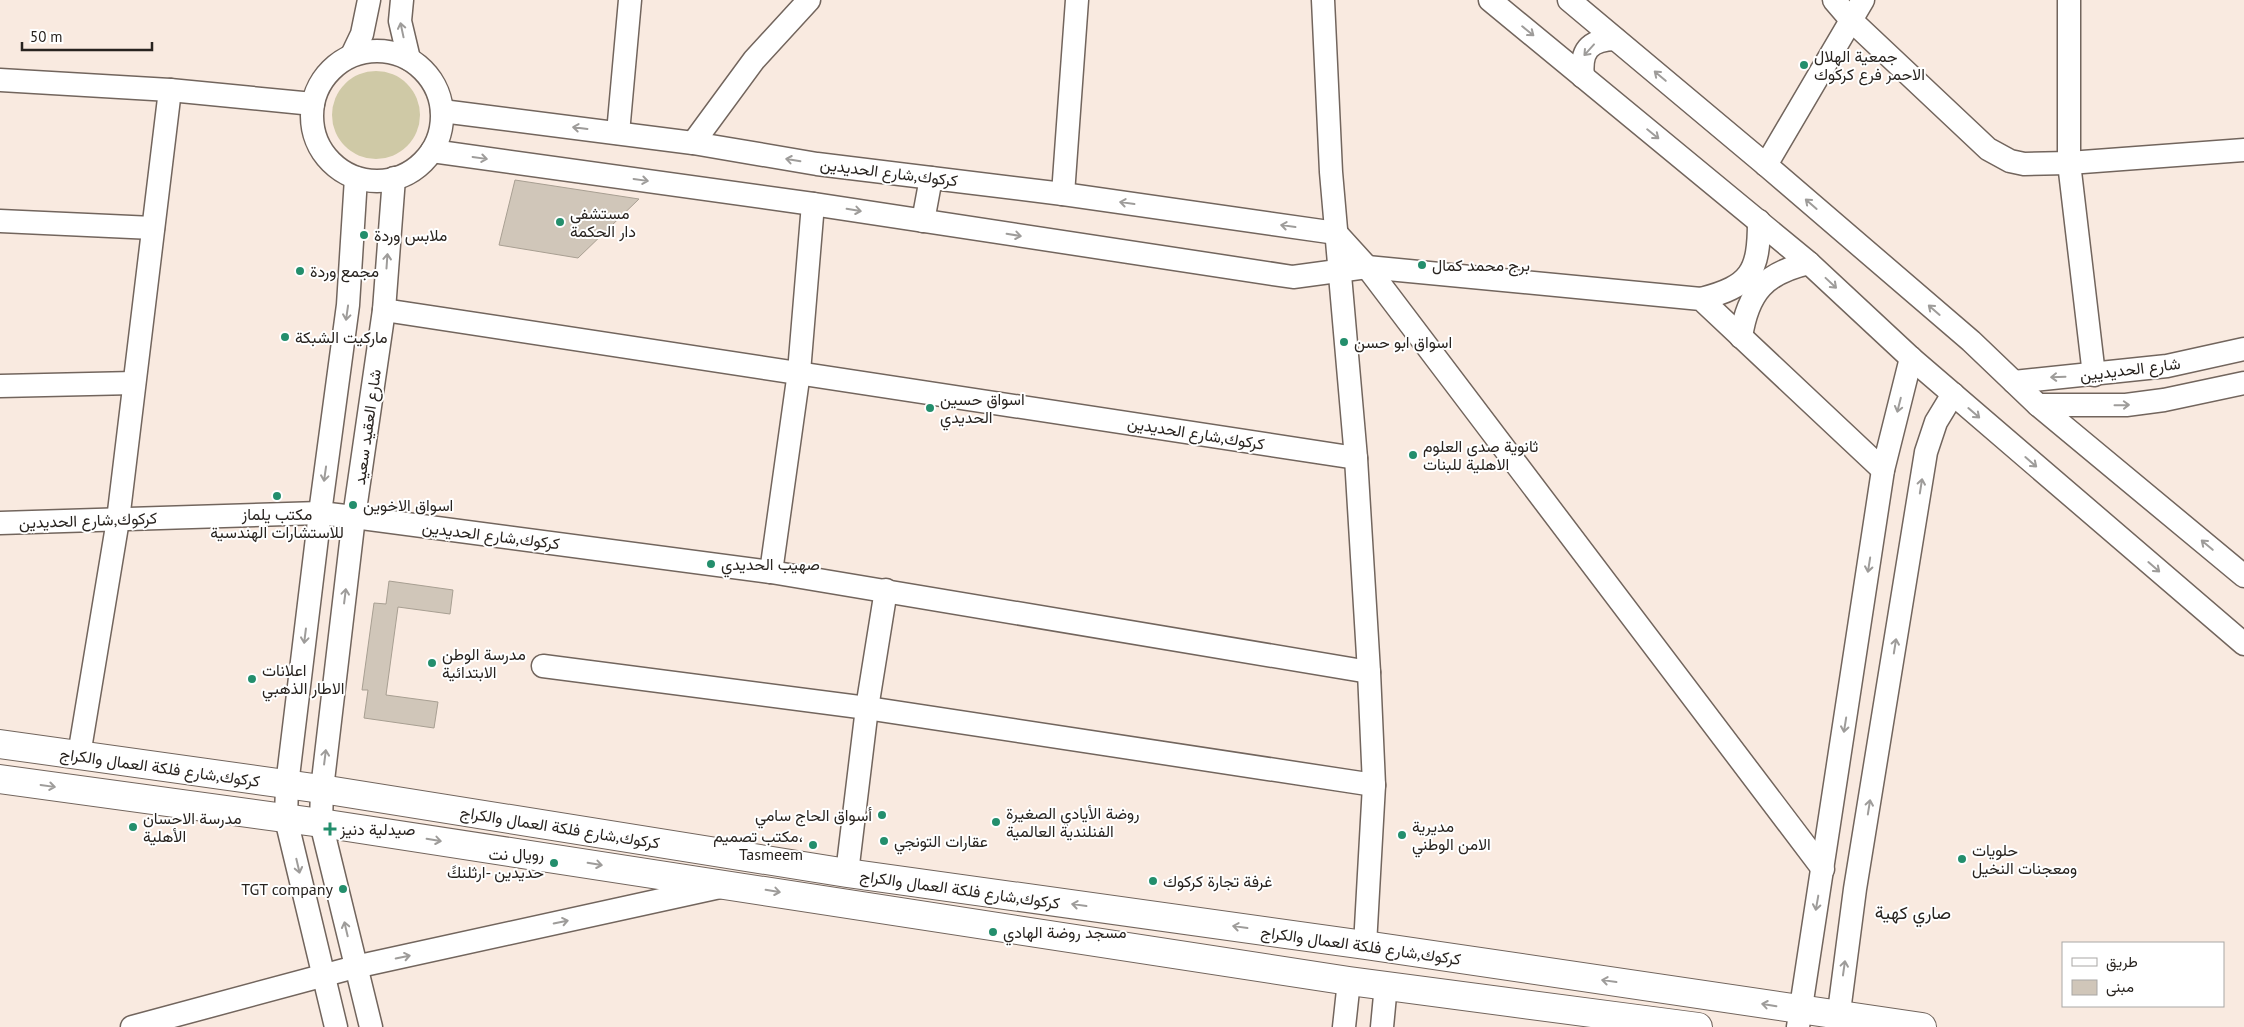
<svg xmlns="http://www.w3.org/2000/svg" width="2244" height="1027" font-family="'PT Sans',Vazirmatn,sans-serif">
<style>
.green{fill:#cfc9a6}
.building{fill:#d0c6b9;stroke:#a89f92}
.lines{fill:none;stroke-linecap:round;stroke-linejoin:round}
.minor-casing{stroke:#72655d;stroke-width:25}
.major-casing{stroke:#72655d;stroke-width:30}
.minor{stroke:#fff;stroke-width:22}
.major{stroke:#fff;stroke-width:28}
.oneway{stroke:#9e9c9a}
.poi-dot{fill:#238e6c;stroke:#fff;stroke-width:2}
.labels{text-anchor:middle;dominant-baseline:central;stroke-width:4;stroke-linejoin:round;paint-order:stroke}
.poi-label{font-size:16px;fill:#28231f;stroke:#fff;text-anchor:start}
.street-label{font-size:16px;fill:#28231f;stroke:#fff}
.neighbourhood-label{font-size:18px;fill:#28231f;stroke:#fff}
</style>
<rect width="100%" height="100%" fill="#f9eae0"/>
<circle class="green" cx="376" cy="115" r="44"/>
<g class="building">
<path d="M515,180L639,199L578,258L499,245Z"/>
<path d="M389,581L453,590L450,614L398,607L386,695L438,702L434,728L364,718L368,690H362L374,603L386,604Z"/>
</g>
<g class="lines">
<g class="minor-casing">
<g id="minor">
<path d="M402,0L400,21L409,59"/>
<path d="M1323,0L1331,172L1356,458L1369,672L1374,785L1365,945"/>
<path d="M1490,0L1809,263L1911,358L2244,644"/>
<path d="M1569,0L1766,165L1971,341L2038,405L2244,576"/>
<path d="M1834,0L1852,21L1988,149L2010,161L2024,164L2069,163L2244,150"/>
<path d="M2069,0V163L2094,375"/>
<circle cx="377" cy="116" r="65"/>
<path d="M352,55L362,34L369,0"/>
<path d="M1583,77C1580,51 1589,40 1615,39"/>
<path d="M0,80L170,90L313,104"/>
<path d="M442,111L693,143L817,164L1063,194L1336,233L1367,267L1823,869"/>
<path d="M618,133L630,0"/>
<path d="M693,143L754,60L809,0"/>
<path d="M432,151L813,204L1293,277L1367,267L1701,299L1883,470"/>
<path d="M1766,165L1863,0"/>
<path d="M1063,194L1077,0"/>
<path d="M0,221L153,228"/>
<path d="M923,221L931,178"/>
<path d="M1701,299C1751,286 1759,272 1759,221"/>
<path d="M384,310L1356,458"/>
<path d="M1741,337C1748,292 1765,273 1809,263"/>
<path d="M2014,382L2167,366L2244,349"/>
<path d="M0,386L134,383"/>
<path d="M2038,405H2126L2164,400L2244,383"/>
<path d="M0,523L320,513L354,517L771,572L1369,672"/>
<path d="M771,572L799,372L813,204"/>
<path d="M543,666L867,708L1374,785"/>
<path d="M79,755L118,520L170,90"/>
<path d="M847,873L867,708L886,590"/>
<path d="M132,1027L355,967L720,887"/>
<path d="M336,1027L286,819L287,785L320,513L348,305L356,178"/>
<path d="M371,1027L321,823L322,789L354,517L384,310L394,178"/>
<path d="M1344,1027L1349,981"/>
<path d="M1382,1027L1386,985"/>
<path d="M1798,1027L1883,470L1911,358"/>
<path d="M1837,1027L1855,889L1926,452L1936,422L1953,394"/>
</g>
</g>
<g class="major-casing">
<g id="major">
<path d="M0,744L328,790L847,873L1365,945L1922,1027"/>
<path d="M0,779L321,823L1349,981L1698,1027"/>
</g>
</g>
<use href="#minor" class="minor"/>
<use href="#major" class="major"/>
</g>
<defs><path id="oneway-shaft" d="M-6 0H5M1.5-3L5.5 0L1.5 3" fill="none" stroke-width="1.6" stroke-linecap="round" stroke-linejoin="round" transform="scale(1.25)"/></defs>
<g class="oneway">
<use href="#oneway-shaft" transform="translate(402 30) rotate(-102)"/>
<use href="#oneway-shaft" transform="translate(1528 31) rotate(39)"/>
<use href="#oneway-shaft" transform="translate(1589 50) rotate(132)"/>
<use href="#oneway-shaft" transform="translate(1660 76) rotate(-140)"/>
<use href="#oneway-shaft" transform="translate(580 128) rotate(-173)"/>
<use href="#oneway-shaft" transform="translate(1653 134) rotate(39)"/>
<use href="#oneway-shaft" transform="translate(480 158) rotate(8)"/>
<use href="#oneway-shaft" transform="translate(793 160) rotate(-171)"/>
<use href="#oneway-shaft" transform="translate(641 180) rotate(8)"/>
<use href="#oneway-shaft" transform="translate(1127 203) rotate(-172)"/>
<use href="#oneway-shaft" transform="translate(1811 204) rotate(-139)"/>
<use href="#oneway-shaft" transform="translate(854 210) rotate(9)"/>
<use href="#oneway-shaft" transform="translate(1288 226) rotate(-172)"/>
<use href="#oneway-shaft" transform="translate(1014 235) rotate(9)"/>
<use href="#oneway-shaft" transform="translate(387 261) rotate(-86)"/>
<use href="#oneway-shaft" transform="translate(1831 283) rotate(43)"/>
<use href="#oneway-shaft" transform="translate(1934 310) rotate(-139)"/>
<use href="#oneway-shaft" transform="translate(347 313) rotate(98)"/>
<use href="#oneway-shaft" transform="translate(2058 377) rotate(178)"/>
<use href="#oneway-shaft" transform="translate(1899 405) rotate(104)"/>
<use href="#oneway-shaft" transform="translate(2122 405) rotate(-1)"/>
<use href="#oneway-shaft" transform="translate(1974 413) rotate(41)"/>
<use href="#oneway-shaft" transform="translate(2031 462) rotate(41)"/>
<use href="#oneway-shaft" transform="translate(325 474) rotate(98)"/>
<use href="#oneway-shaft" transform="translate(1921 486) rotate(-81)"/>
<use href="#oneway-shaft" transform="translate(2207 545) rotate(-140)"/>
<use href="#oneway-shaft" transform="translate(1869 565) rotate(99)"/>
<use href="#oneway-shaft" transform="translate(2154 567) rotate(41)"/>
<use href="#oneway-shaft" transform="translate(345 596) rotate(-83)"/>
<use href="#oneway-shaft" transform="translate(305 636) rotate(97)"/>
<use href="#oneway-shaft" transform="translate(1895 646) rotate(-81)"/>
<use href="#oneway-shaft" transform="translate(1845 725) rotate(99)"/>
<use href="#oneway-shaft" transform="translate(325 757) rotate(-83)"/>
<use href="#oneway-shaft" transform="translate(48 786) rotate(8)"/>
<use href="#oneway-shaft" transform="translate(1869 807) rotate(-81)"/>
<use href="#oneway-shaft" transform="translate(434 840) rotate(9)"/>
<use href="#oneway-shaft" transform="translate(595 864) rotate(9)"/>
<use href="#oneway-shaft" transform="translate(298 866) rotate(77)"/>
<use href="#oneway-shaft" transform="translate(773 891) rotate(9)"/>
<use href="#oneway-shaft" transform="translate(1817 903) rotate(100)"/>
<use href="#oneway-shaft" transform="translate(1079 905) rotate(-172)"/>
<use href="#oneway-shaft" transform="translate(561 922) rotate(-12)"/>
<use href="#oneway-shaft" transform="translate(1240 927) rotate(-172)"/>
<use href="#oneway-shaft" transform="translate(346 929) rotate(-103)"/>
<use href="#oneway-shaft" transform="translate(403 957) rotate(-12)"/>
<use href="#oneway-shaft" transform="translate(1844 968) rotate(-82)"/>
<use href="#oneway-shaft" transform="translate(1609 981) rotate(-172)"/>
<use href="#oneway-shaft" transform="translate(1769 1005) rotate(-171)"/>
</g>
<g class="poi-dot">
<circle cx="1804" cy="65" r="5"/>
<circle cx="560" cy="222" r="5"/>
<circle cx="364" cy="235" r="5"/>
<circle cx="1422" cy="265" r="5"/>
<circle cx="300" cy="271" r="5"/>
<circle cx="285" cy="337" r="5"/>
<circle cx="1344" cy="342" r="5"/>
<circle cx="930" cy="408" r="5"/>
<circle cx="1413" cy="455" r="5"/>
<circle cx="277" cy="496" r="5"/>
<circle cx="353" cy="505" r="5"/>
<circle cx="711" cy="564" r="5"/>
<circle cx="432" cy="663" r="5"/>
<circle cx="252" cy="679" r="5"/>
<circle cx="882" cy="815" r="5"/>
<circle cx="996" cy="822" r="5"/>
<circle cx="133" cy="827" r="5"/>
<path d="M327.5 821.5h5v5h5v5h-5v5h-5v-5h-5v-5h5z"/>
<circle cx="1402" cy="835" r="5"/>
<circle cx="884" cy="841" r="5"/>
<circle cx="813" cy="845" r="5"/>
<circle cx="1962" cy="859" r="5"/>
<circle cx="554" cy="863" r="5"/>
<circle cx="1153" cy="881" r="5"/>
<circle cx="343" cy="889" r="5"/>
<circle cx="993" cy="932" r="5"/>
</g>
<g class="labels">
<g class="poi-label">
<text x="1814" y="56">جمعية الهلال<tspan x="1814" dy="18">الاحمر فرع كركوك</tspan></text>
<text x="570" y="213">مستشفى<tspan x="570" dy="18">دار الحكمة</tspan></text>
<text x="374" y="235">ملابس وردة</text>
<text x="1432" y="265">برج محمد كمال</text>
<text x="310" y="271">مجمع وردة</text>
<text x="295" y="337">ماركيت الشبكة</text>
<text x="1354" y="342">اسواق ابو حسن</text>
<text x="940" y="399">اسواق حسين<tspan x="940" dy="18">الحديدي</tspan></text>
<text x="1423" y="446">ثانوية صدى العلوم<tspan x="1423" dy="18">الاهلية للبنات</tspan></text>
<text x="363" y="505">اسواق الاخوين</text>
<text x="277" y="514" text-anchor="middle">مكتب يلماز<tspan x="277" dy="18">للاستشارات الهندسية</tspan></text>
<text x="721" y="564">صهيب الحديدي</text>
<text x="442" y="654">مدرسة الوطن<tspan x="442" dy="18">الابتدائية</tspan></text>
<text x="262" y="670">اعلانات<tspan x="262" dy="18">الاطار الذهبي</tspan></text>
<text x="1006" y="813">روضة الأيادي الصغيرة<tspan x="1006" dy="18">الفنلندية العالمية</tspan></text>
<text x="872" y="815" text-anchor="end">أسواق الحاج سامي</text>
<text x="143" y="818">مدرسة الاحسان<tspan x="143" dy="18">الأهلية</tspan></text>
<text x="1412" y="826">مديرية<tspan x="1412" dy="18">الامن الوطني</tspan></text>
<text x="340" y="829">صيدلية دنيز</text>
<text x="803" y="836" text-anchor="end">مكتب تصميم،<tspan x="803" dy="18">Tasmeem</tspan></text>
<text x="894" y="841">عقارات التونجي</text>
<text x="1972" y="850">حلويات<tspan x="1972" dy="18">ومعجنات النخيل</tspan></text>
<text x="544" y="854" text-anchor="end">رويال نت<tspan x="544" dy="18">حديدين -ارثلنكً</tspan></text>
<text x="1163" y="881">غرفة تجارة كركوك</text>
<text x="333" y="889" text-anchor="end">TGT company</text>
<text x="1003" y="932">مسجد روضة الهادي</text>
</g>
<g class="street-label">
<text transform="translate(889 172) rotate(7)">كركوك,شارع الحديدين</text>
<text transform="translate(2130 369) rotate(-7)">شارع الحديديين</text>
<text transform="translate(367 427) rotate(-82)">شارع العقيد سعيد</text>
<text transform="translate(1196 433) rotate(9)">كركوك,شارع الحديدين</text>
<text transform="translate(88 520) rotate(-2)">كركوك,شارع الحديدين</text>
<text transform="translate(491 535) rotate(7)">كركوك,شارع الحديدين</text>
<text transform="translate(160 767) rotate(8)">كركوك,شارع فلكة العمال والكراج</text>
<text transform="translate(560 827) rotate(9)">كركوك,شارع فلكة العمال والكراج</text>
<text transform="translate(960 889) rotate(8)">كركوك,شارع فلكة العمال والكراج</text>
<text transform="translate(1361 945) rotate(8)">كركوك,شارع فلكة العمال والكراج</text>
</g>
<g class="neighbourhood-label">
<text x="1913" y="912">صاري كهية</text>
</g>
</g>
<rect x="2062" y="942" width="162" height="65" fill="#ffffff" stroke="#a9a7a5"/>
<rect x="2072" y="958" width="25" height="8" fill="#ffffff" stroke="#a9a7a5"/>
<text x="2106" y="967" font-size="15" fill="#28231f">طريق</text>
<rect x="2072" y="980" width="25" height="15" fill="#d0c6b9" stroke="#a9a7a5"/>
<text x="2106" y="992" font-size="15" fill="#28231f">مبنى</text>
<path d="M22 42v8h130v-8" fill="none" stroke="#28231f" stroke-width="2.5"/>
<text x="30" y="42" font-size="15" fill="#28231f" stroke="#ffffff" stroke-width="4" paint-order="stroke">50 m</text>
</svg>
